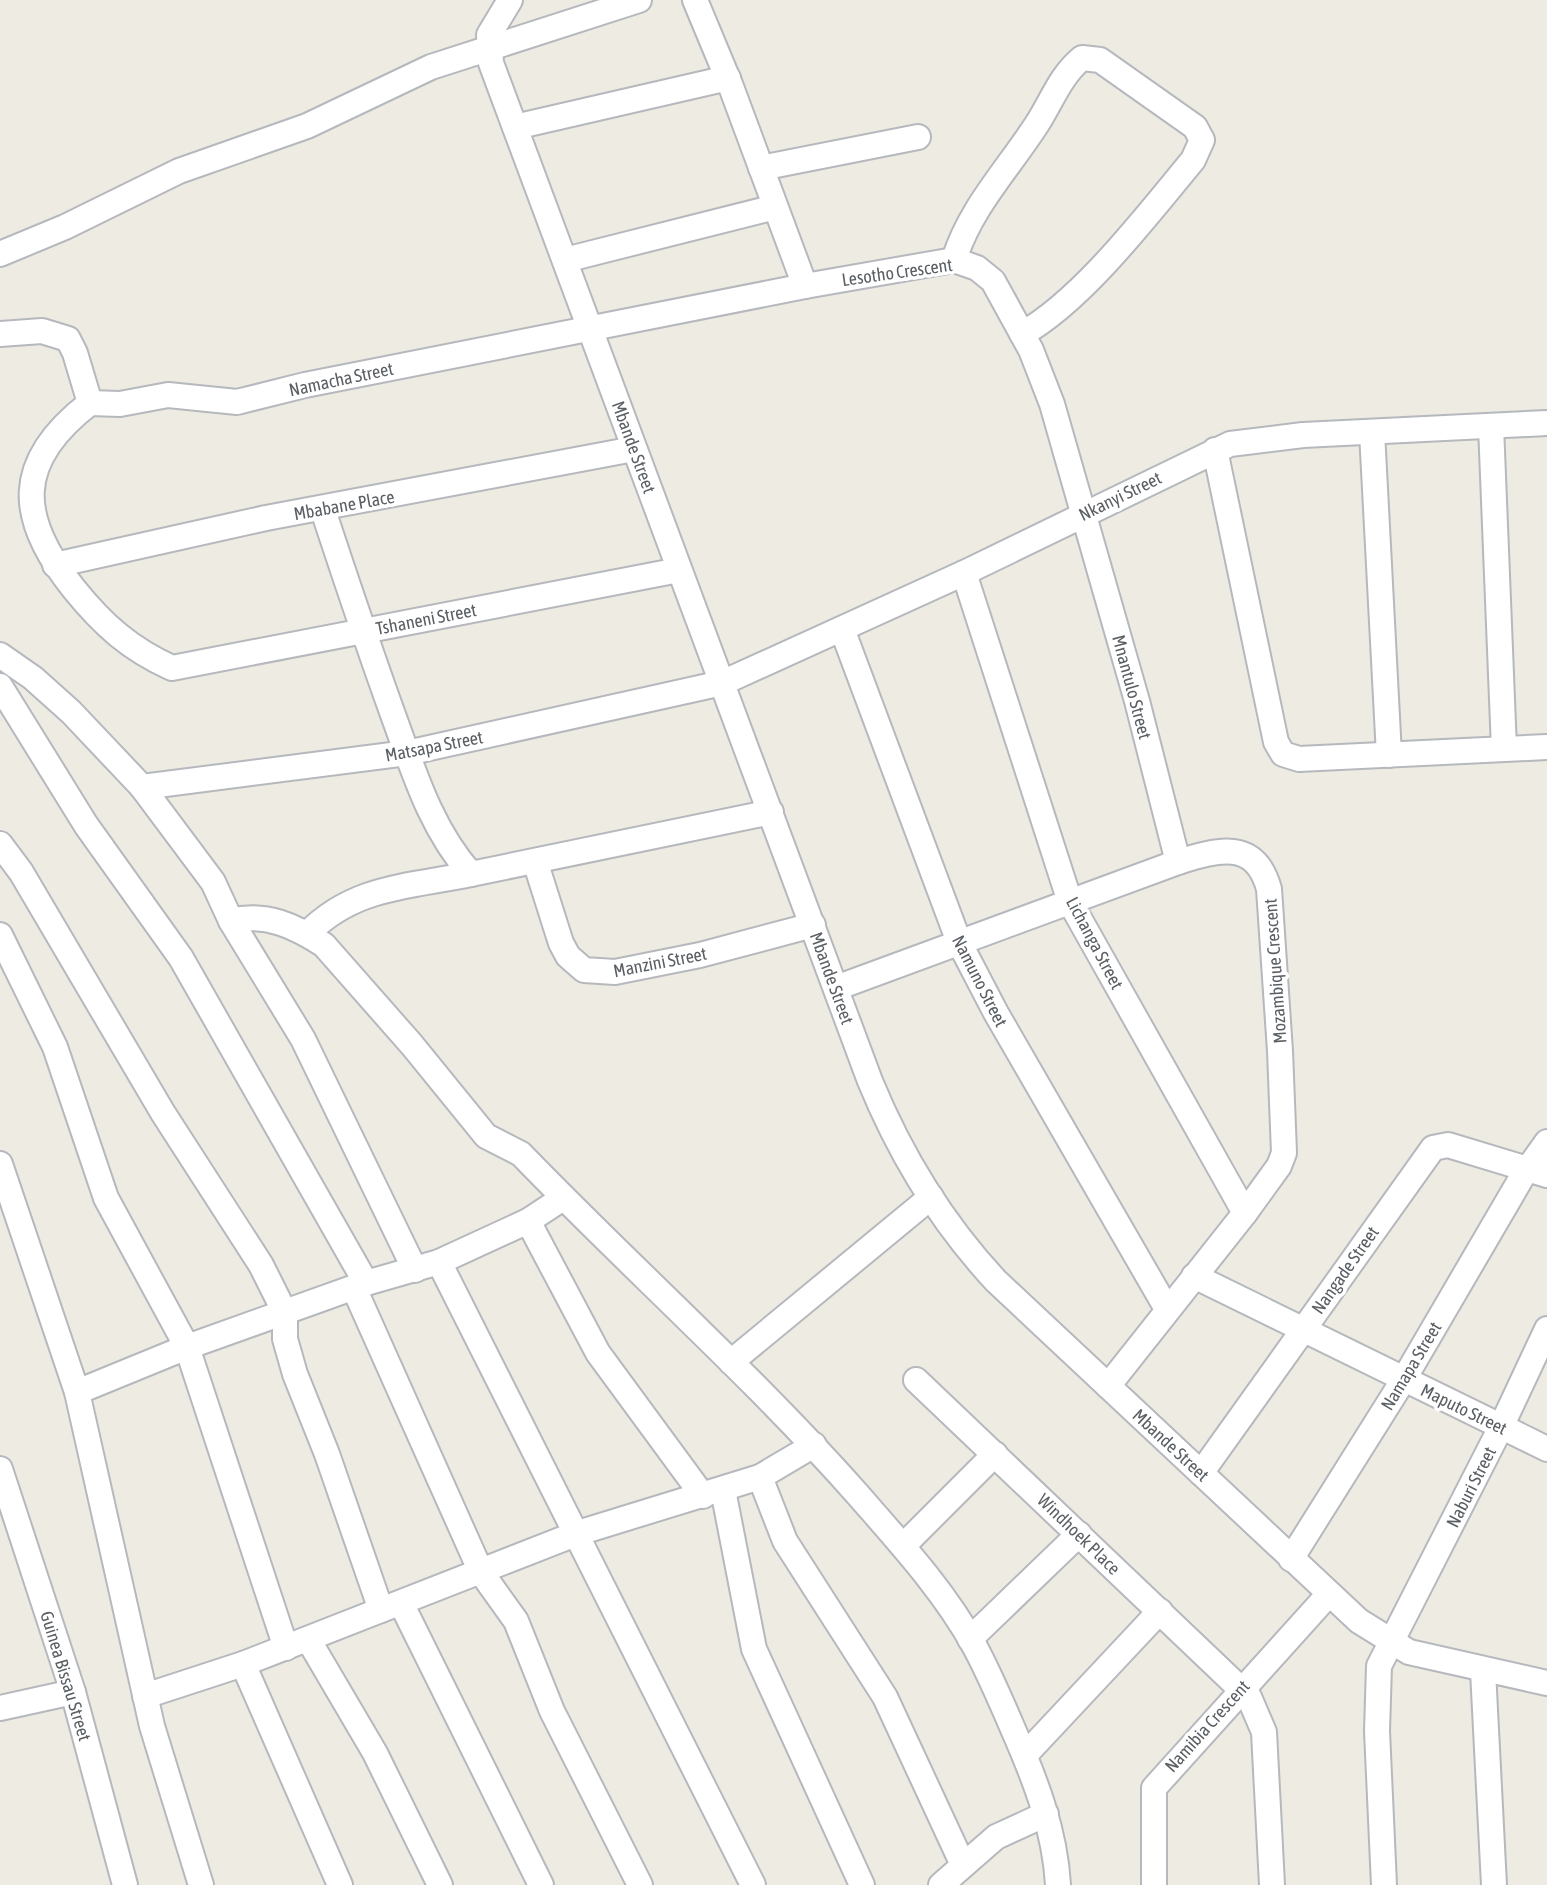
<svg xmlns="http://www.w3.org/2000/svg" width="1547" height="1885" font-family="'Asap Condensed',sans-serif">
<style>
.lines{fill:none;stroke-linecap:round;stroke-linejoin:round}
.minor-casing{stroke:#b5b8bd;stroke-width:28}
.minor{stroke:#fff;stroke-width:24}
.labels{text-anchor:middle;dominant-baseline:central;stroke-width:7;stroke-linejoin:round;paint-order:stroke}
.street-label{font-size:18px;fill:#5a5f64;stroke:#fff}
</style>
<rect width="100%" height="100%" fill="#eeebe2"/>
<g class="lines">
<g class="minor-casing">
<g id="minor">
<path d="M510,0L489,35L491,63L870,1081C900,1154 942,1223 996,1281L1359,1621L1409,1652L1547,1683"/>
<path d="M695,0L730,84L805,286"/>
<path d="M515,127L728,78"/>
<path d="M761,168L918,137"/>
<path d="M0,254L65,227L179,171L307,126L431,67L639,0"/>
<path d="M565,260L775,207"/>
<path d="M954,260C970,208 1008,169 1037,124C1052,101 1060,76 1082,58L1100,60L1195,127L1202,140L1193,160C1148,214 1082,301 1022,334"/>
<path d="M0,334L42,331L68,339L75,353L90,403"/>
<path d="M90,403L120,404L168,395L237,402L305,385L805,286L954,260L977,268L993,281L1031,350L1052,404L1137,701L1178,862"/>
<path d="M90,403C13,462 17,518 74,589C103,625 130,649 172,668L679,570"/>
<path d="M1491,426L1504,749"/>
<path d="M1372,432L1389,755"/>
<path d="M1215,450L1276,742L1283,754L1299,759L1547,747"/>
<path d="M323,510C345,577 368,645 392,712C413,769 430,828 471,874L771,812"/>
<path d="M55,565L266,518L634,449"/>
<path d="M964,573L1070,902L1245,1213"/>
<path d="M842,629L959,942L996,1013L1167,1309"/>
<path d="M0,655L33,678L71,712L142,787L213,882L231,921L303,1039L415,1270"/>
<path d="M0,686L86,825L181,958L366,1283"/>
<path d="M142,787L407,753L722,683L964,573L1230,444L1303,435L1547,423"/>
<path d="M0,844L21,872L163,1113L261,1265L285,1313V1339L295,1374L327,1454L381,1610"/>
<path d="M535,861L561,943L568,956L584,970L615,972L700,955L813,925"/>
<path d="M231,921C265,912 295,926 324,945L412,1045L486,1136L521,1154C632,1269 753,1376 859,1496C900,1543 945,1592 975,1647C989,1673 1001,1701 1013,1729C1035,1779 1055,1830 1058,1885"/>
<path d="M307,934C354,886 408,887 471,874"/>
<path d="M0,935L55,1047L106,1198L187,1347L286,1648"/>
<path d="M836,988L1178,862C1217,850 1255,838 1269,889L1280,1051L1284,1153L1279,1166L1245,1213L1108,1386"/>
<path d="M0,1164L77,1392L152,1726L201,1885"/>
<path d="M528,1221L598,1353L703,1496"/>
<path d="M439,1262L753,1885"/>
<path d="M1194,1276L1547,1449"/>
<path d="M354,1288L481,1572L516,1621L552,1711L640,1885"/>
<path d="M731,1362L931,1197"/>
<path d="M916,1380L1249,1697L1264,1732L1272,1885"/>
<path d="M77,1392L187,1347L366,1283L439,1262L528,1221L563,1198"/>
<path d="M0,1469L73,1692L125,1885"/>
<path d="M1201,1473L1433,1148L1448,1145L1547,1175"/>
<path d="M760,1477L785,1541L885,1697L963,1865"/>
<path d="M723,1490L754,1649L862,1885"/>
<path d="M903,1546L995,1454"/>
<path d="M1291,1559L1404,1379L1522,1177L1547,1142"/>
<path d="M401,1603L541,1885"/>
<path d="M308,1639L375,1753L440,1885"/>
<path d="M970,1639L1079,1534"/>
<path d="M243,1664L340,1885"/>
<path d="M1483,1671L1494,1885"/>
<path d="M145,1696L243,1664L578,1533L760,1477L814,1445"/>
<path d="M0,1708L73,1692"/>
<path d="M1025,1755L1160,1611"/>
<path d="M941,1885L996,1837L1046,1814"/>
<path d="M1154,1885V1788L1328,1595"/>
<path d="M1384,1885L1377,1731L1379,1666L1501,1427L1547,1329"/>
</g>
</g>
<use href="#minor" class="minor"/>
</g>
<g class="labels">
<g class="street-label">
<text transform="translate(897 272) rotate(-8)">Lesotho Crescent</text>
<text transform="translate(341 379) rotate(-12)">Namacha Street</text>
<text transform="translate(634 447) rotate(70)">Mbande Street</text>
<text transform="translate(1120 496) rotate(-26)">Nkanyi Street</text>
<text transform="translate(344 505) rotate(-10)">Mbabane Place</text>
<text transform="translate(426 619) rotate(-11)">Tshaneni Street</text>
<text transform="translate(1132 687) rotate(75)">Mnantulo Street</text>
<text transform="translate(434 746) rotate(-11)">Matsapa Street</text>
<text transform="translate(1095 943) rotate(62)">Lichanga Street</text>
<text transform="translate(660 962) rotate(-11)">Manzini Street</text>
<text transform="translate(1275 971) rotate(-94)">Mozambique Crescent</text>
<text transform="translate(832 978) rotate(70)">Mbande Street</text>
<text transform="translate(980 981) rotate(63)">Namuno Street</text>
<text transform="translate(1345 1270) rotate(-55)">Nangade Street</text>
<text transform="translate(1411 1366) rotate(-59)">Namapa Street</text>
<text transform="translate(1464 1409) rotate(26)">Maputo Street</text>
<text transform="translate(1171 1445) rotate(43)">Mbande Street</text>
<text transform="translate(1471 1487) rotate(-63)">Naburi Street</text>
<text transform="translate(1079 1534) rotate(44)">Windhoek Place</text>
<text transform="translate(66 1676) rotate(73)">Guinea Bissau Street</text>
<text transform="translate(1207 1726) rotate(-48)">Namibia Crescent</text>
</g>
</g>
</svg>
